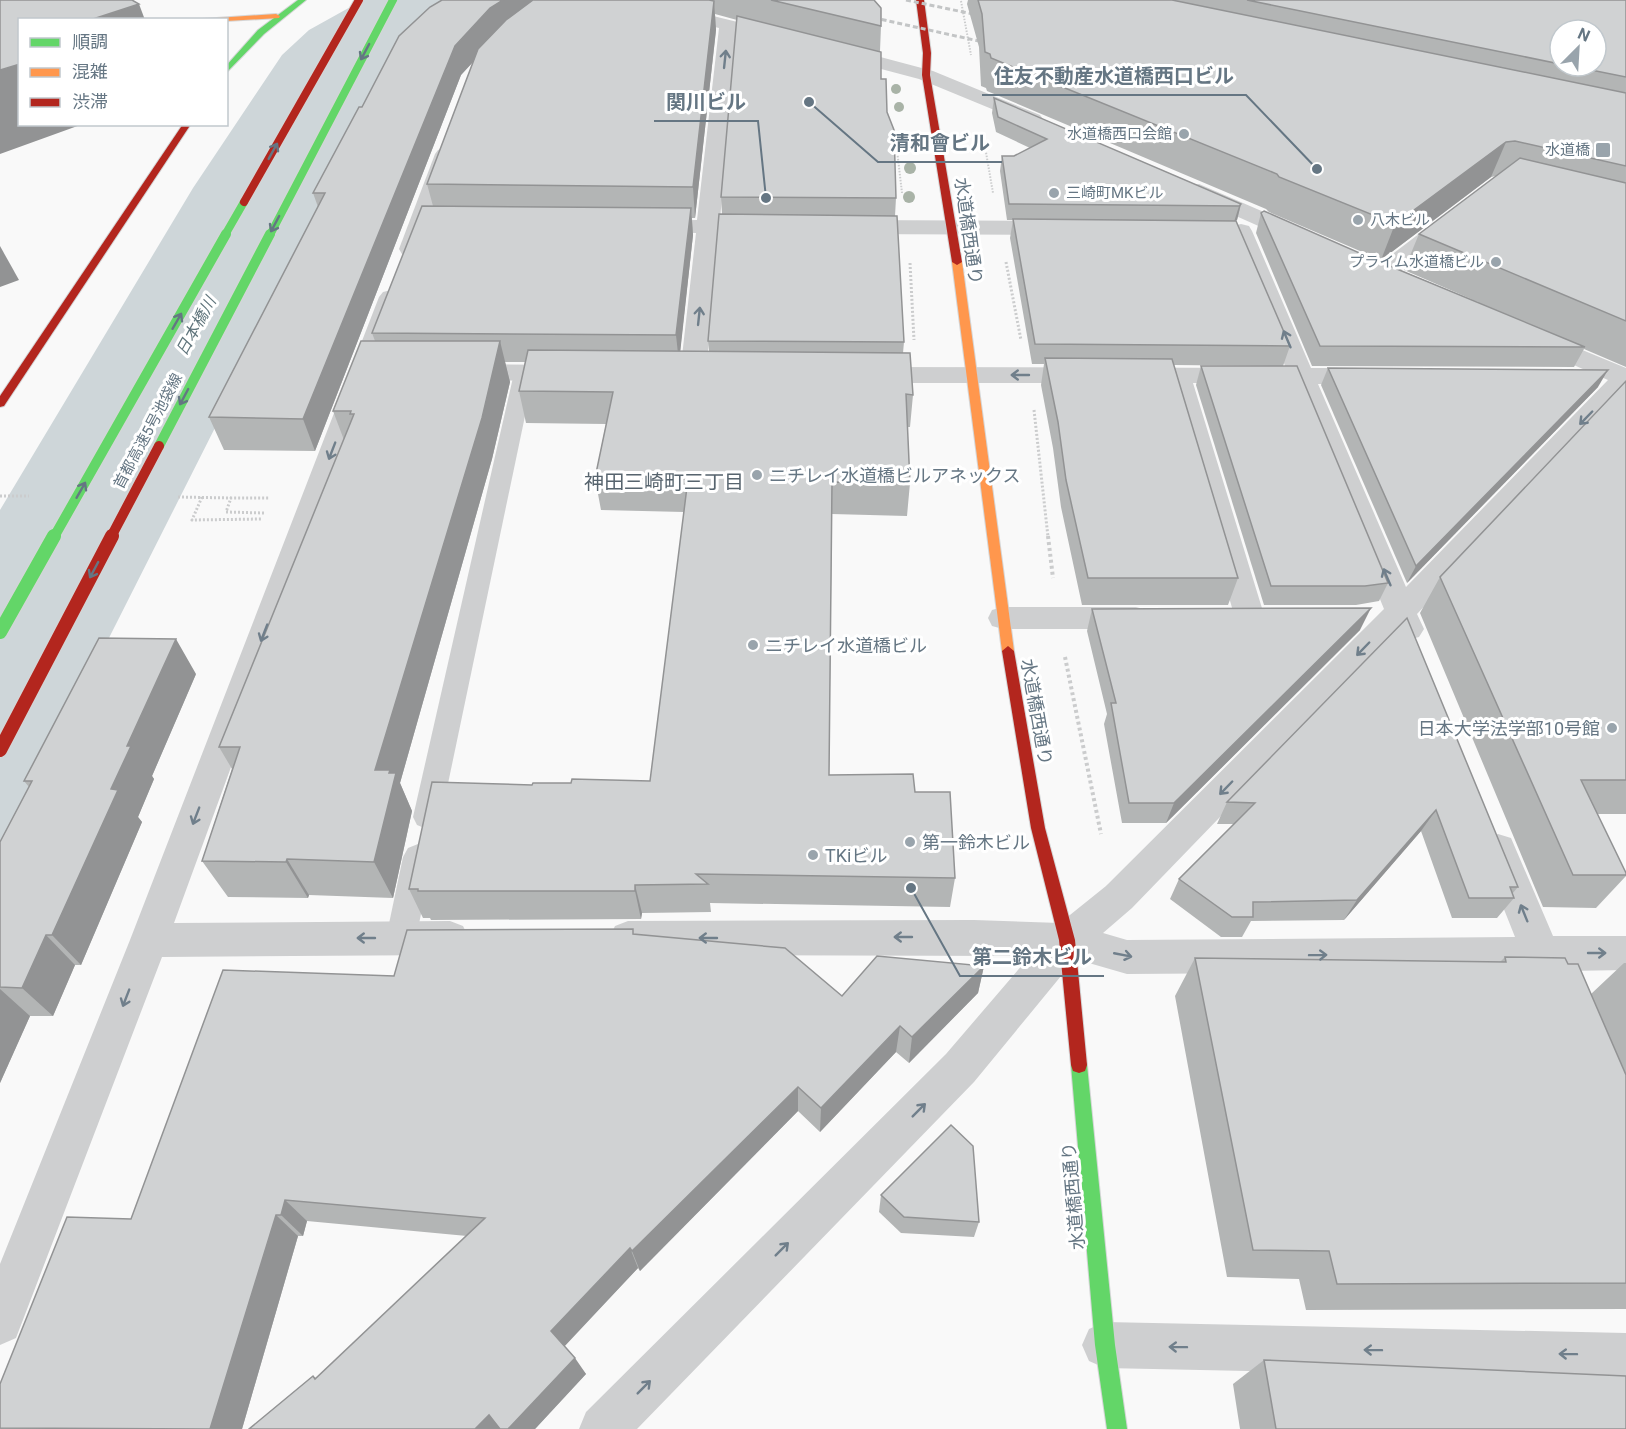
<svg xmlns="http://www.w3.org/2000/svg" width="1626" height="1429" font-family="Roboto,'Noto Sans JP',sans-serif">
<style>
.water{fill:#ced6d9}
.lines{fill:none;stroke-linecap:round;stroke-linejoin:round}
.fast-casing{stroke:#d5d6d7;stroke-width:2}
.slow-casing{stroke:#d5d6d7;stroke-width:2}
.jam-casing{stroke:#d5d6d7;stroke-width:2}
.path-far2{stroke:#cbcccd;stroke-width:2;stroke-dasharray:1.5 1.5;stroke-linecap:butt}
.path-far1{stroke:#cbcccd;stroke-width:3;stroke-dasharray:2 2;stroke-linecap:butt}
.path{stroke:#cbcccd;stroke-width:4;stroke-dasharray:3 3;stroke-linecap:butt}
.lane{fill:#cecfd0;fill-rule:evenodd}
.street{fill:#cecfd0;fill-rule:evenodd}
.fast{fill:#63d668;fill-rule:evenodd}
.slow{fill:#ff974d;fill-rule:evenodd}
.jam{fill:#b3261e;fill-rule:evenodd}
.rail{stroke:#c3c5c6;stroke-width:3;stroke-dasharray:5 3;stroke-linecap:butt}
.fast-bridge-far2-casing{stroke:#d5d6d6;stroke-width:10;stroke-linecap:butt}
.fast-bridge-far1-casing{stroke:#d5d6d6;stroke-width:12;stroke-linecap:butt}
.fast-bridge-casing{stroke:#d5d6d6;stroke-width:16;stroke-linecap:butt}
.jam-bridge-far2-casing{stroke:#d5d6d6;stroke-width:10;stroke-linecap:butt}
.jam-bridge-far1-casing{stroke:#d5d6d6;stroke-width:12;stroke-linecap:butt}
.jam-bridge-casing{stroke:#d5d6d6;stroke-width:16;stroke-linecap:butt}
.fast-bridge-far2{stroke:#63d668;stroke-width:8}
.fast-bridge-far1{stroke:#63d668;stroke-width:10}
.fast-bridge{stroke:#63d668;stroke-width:14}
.jam-bridge-far2{stroke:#b3261e;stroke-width:8}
.jam-bridge-far1{stroke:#b3261e;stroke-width:10}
.jam-bridge{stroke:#b3261e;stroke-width:14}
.tree{fill:#a9b3a7}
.wall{fill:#b3b5b5;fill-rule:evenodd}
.shaded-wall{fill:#929394}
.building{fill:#d0d2d3;stroke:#929394;stroke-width:1.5}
.oneway{stroke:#657683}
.oneway2{stroke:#707f8b}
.poi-dot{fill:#99a4ac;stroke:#fff;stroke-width:2}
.labels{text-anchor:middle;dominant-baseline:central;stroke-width:6;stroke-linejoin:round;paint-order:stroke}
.far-poi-label{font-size:15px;fill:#657683;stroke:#fff;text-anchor:end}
.far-street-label{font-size:15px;fill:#657683;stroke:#fff}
.far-water-label{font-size:16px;font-style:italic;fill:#60757c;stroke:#fff}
.street-label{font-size:18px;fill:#657683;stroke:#fff}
.poi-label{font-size:18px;fill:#657683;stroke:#fff;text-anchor:start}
.neighbourhood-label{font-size:20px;fill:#57646e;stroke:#fff}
.leader{fill:none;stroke:#657683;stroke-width:2}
.callout-dot{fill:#657683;stroke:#fff;stroke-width:2}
.callout-label{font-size:20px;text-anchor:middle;font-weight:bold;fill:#657683;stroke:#fff;stroke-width:6;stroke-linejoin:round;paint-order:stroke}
</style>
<rect width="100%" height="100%" fill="#f9f9f9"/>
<path class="water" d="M363,0H480L343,174L0,854V510L193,188L282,55L309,30Z"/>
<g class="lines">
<g class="fast-casing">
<g id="fast">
<path d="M298,0H306L264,34L226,73V66L258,30Z"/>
<path d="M1079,1057L1085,1059L1087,1065L1115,1345L1127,1429H1107L1095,1345L1071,1065L1073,1059Z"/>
</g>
</g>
<g class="slow-casing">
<g id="slow">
<path d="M276,14L280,16L279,18L226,21L188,20Z"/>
<path d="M957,259L962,262L1014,651L1008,656L1002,651L952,262Z"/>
</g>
</g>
<g class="jam-casing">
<g id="jam">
<path d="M916,0H924L931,53L930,75L962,262L957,265L952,262L922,75L923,53Z"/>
<path d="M183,124H191L4,406L0,407V396Z"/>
<path d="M1008,646L1014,651L1045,828L1075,940L1087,1065L1085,1071L1079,1073L1073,1071L1071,1065L1059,940L1031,828L1002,651Z"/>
</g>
</g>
<g class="path-far2">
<path d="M961,1L971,55"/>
<path d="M983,135L993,193"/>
<path d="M897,150L902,193"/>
</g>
<g class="path-far1">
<path d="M1006,262L1021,340"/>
<path d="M910,263L914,340"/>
<path d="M1034,410L1048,537"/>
<path d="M0,496H29"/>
<path d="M178,497L231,498"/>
<path d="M202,497L192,520L261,519"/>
<path d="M264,513L226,512L231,498H270"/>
</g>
<g class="path">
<path d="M1048,536L1053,578"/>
<path d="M1065,657L1101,834"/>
</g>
<g class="lane">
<path d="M524,367L531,369L534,373L441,817L437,825L427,829L417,825L413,817L514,373L517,369Z"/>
<path d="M418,844L428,848L433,857L416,938L412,948L401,952L390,948L386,938L403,857L408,848Z"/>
</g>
<g class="street">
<path d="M618,0H648L786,34L789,38L786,42L780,44L736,33L720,220L771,222L774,227L771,232L718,233L706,374L702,379L693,382L684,379L680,374L696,233L641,231L638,226L641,221L697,220L719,28L621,4Z"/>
<path d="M839,46L933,71L1040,115L1043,119L1040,123H1026L919,79L832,56L830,52L832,48Z"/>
<path d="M445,148L452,150L455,154L421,249L418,254L410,256L402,254L399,249L435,154L438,150Z"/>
<path d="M1199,184L1308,231L1311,236L1308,241L1300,243L1292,241L1191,196L1188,191L1191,186Z"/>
<path d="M1449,215L1457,217L1460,222L1457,227L1389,279L1381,281L1373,279L1369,274L1373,269L1441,217Z"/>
<path d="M853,220L1057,221L1065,223L1068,228L1065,233L1057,235L853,234L845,232L842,227L845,222Z"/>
<path d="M1241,224L1249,226L1252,231L1311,368H1370L1379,371L1383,376L1379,381L1370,384H1318L1406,587L1608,380L1528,345L1525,340L1528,335L1537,333L1546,335L1626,368V391L1417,614L1424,629L1419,637L1408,640L1396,635L1132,908L1103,933L1127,940L1515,937L1480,849L1485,838L1498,834L1511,838L1553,936H1626V970L1567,971L1562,983L1548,989L1534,983L1529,971L1127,974L1075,959L974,1082L637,1429H579L586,1412L946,1054L1030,956L628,955L615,950L609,938L615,926L628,921L974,920L1060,923L1106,886L1384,609L1292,384L1193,383L1265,618L1261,626L1250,629L1239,626L1235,618L1167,383H867L858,380L854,375L858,370L867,367L1286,368L1230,231L1233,226Z"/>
<path d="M391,290L399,292L403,297L174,923L450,921L463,926L469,938L463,950L450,955L162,957L16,1338L0,1345V1264L130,940L379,297L383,292Z"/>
<path d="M462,364L566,365L575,368L579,373L575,378L566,381L462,380L453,377L449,372L453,367Z"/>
<path d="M1003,607H1136L1147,610L1151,618L1147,626L1136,629H1003L992,626L988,618L992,610Z"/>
<path d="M1105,1322L1626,1333V1379L1105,1368L1089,1361L1082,1345L1089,1329Z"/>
</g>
<use href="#fast" class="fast"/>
<use href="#slow" class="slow"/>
<use href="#jam" class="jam"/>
<g class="rail">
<path d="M906,0L987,17"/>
<path d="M866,16L992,44"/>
</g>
<g class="fast-bridge-far2-casing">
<g id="fast-bridge-far2">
<path d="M225,235L244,202"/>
<path d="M270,235L393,0"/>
</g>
</g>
<g class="fast-bridge-far1-casing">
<g id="fast-bridge-far1">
<path d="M159,446L270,234"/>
<path d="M54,537L226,234"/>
</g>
</g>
<g class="fast-bridge-casing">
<path id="fast-bridge" d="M0,632L54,536"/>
</g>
<g class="jam-bridge-far2-casing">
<path id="jam-bridge-far2" d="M244,202L359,0"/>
</g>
<g class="jam-bridge-far1-casing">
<path id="jam-bridge-far1" d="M111,537L159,446"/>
</g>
<g class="jam-bridge-casing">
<path id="jam-bridge" d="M0,750L112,536"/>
</g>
<use href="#fast-bridge-far2" class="fast-bridge-far2"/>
<use href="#fast-bridge-far1" class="fast-bridge-far1"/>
<use href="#fast-bridge" class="fast-bridge"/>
<use href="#jam-bridge-far2" class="jam-bridge-far2"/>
<use href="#jam-bridge-far1" class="jam-bridge-far1"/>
<use href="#jam-bridge" class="jam-bridge"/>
</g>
<g class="tree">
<circle cx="896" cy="89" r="5"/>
<circle cx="899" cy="107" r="5"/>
<circle cx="902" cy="145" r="6"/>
<circle cx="910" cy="168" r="6"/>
<circle cx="909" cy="197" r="6"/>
</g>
<g class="wall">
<path d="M442,0H874L881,26L880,51L881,79L887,112L896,198L895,216L904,342L903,353L913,395L910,427H907L910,483L907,516L832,514L829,775L915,792L955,878L950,907L710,903L711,912L642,913L641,919L431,920L430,918H423L409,889L532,785L650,781L684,512L601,510L595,478L606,424L526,423L519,391L525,362H505L510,382L492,459L400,783L412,811L393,898L309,895L308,898L228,897L202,861L232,769L219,747L344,440L333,411L375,341L372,333L433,206L427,184L473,62L461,75L315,451L224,450L209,417L318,207L313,193L362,107ZM715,14L737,20L721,197L722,214L708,341L709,351H680L693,235L692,218H695L716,30Z"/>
<path d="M968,0H1626V367L1584,349L1574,367L1312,366L1256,233L1261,213L1478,302L1404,270L1419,234L1496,176L1491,177L1381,260L1269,212L1266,209L987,91L986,88L981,86L979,47L967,4ZM1560,30L1596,66H1560Z"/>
<path d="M994,98L1241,204L1237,220L1235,221L1290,346L1283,366L1174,365L1238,578L1228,605H1082L1061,507L1053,448L1041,385L1044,364H1032L1010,238L1013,220H1007L1000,171L1002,156H1014L1030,148L996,132L992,113Z"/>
<path d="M1201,366L1388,583L1379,601L1356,605H1264L1196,385Z"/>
<path d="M1328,368L1598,387L1407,583L1321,385Z"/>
<path d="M1626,381V814H1597L1626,873V876L1596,908L1543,907L1420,613L1440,577Z"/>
<path d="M1092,609L1360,630L1166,823H1122L1104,724L1107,714L1087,631Z"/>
<path d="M1407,618L1518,887L1512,894L1514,898L1497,918H1452L1421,831L1344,920L1251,921L1242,937H1221L1170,899L1179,879L1234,824H1217L1227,802Z"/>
<path d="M196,674L152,776L154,779L138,817L142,822L81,965H75L53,1016H30L0,1083V842L29,787L24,781Z"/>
<path d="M635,934L842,996L984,966L978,993L909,1063L896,1052L820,1132L798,1111L640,1271L638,1268L564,1346L586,1374L535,1429H249L313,1376L316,1378L467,1236L307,1221L303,1236H298L242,1429H0V1384L131,1219L394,976Z"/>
<path d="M1505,957L1568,964L1591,994L1624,963H1626V1309L1306,1310L1299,1279L1227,1277L1175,996L1195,958L1500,962Z"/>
<path d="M881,1195L979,1222L974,1237L901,1233L879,1212Z"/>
<path d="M1264,1360L1626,1429H1240L1233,1384Z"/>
</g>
<g class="shaded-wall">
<path d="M503,0H548L496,37L461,75L315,451L303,419L455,46L490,8Z"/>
<path d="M714,1L716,30L695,218L693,187Z"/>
<path d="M139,4L145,20H90Z"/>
<path d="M20,64V124H83L0,154V70Z"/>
<path d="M1506,142L1491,177L1381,260L1395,224Z"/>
<path d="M1241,204L1237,220L1234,222L1239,206Z"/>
<path d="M691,208L693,235L679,363L676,335Z"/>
<path d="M0,246L19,280L0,287Z"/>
<path d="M500,341L510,382L492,459L400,783L412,811L393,898L374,862L375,770Z"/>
<path d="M1608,370L1598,387L1407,583L1416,566Z"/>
<path d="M1371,608L1360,630L1166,823L1174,803Z"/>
<path d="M176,639L196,674L152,776L154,779L138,817L142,822L81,965L52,935L111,789L127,746Z"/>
<path d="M1436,810L1421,831L1344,920L1357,900Z"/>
<path d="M287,859L309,895L308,898L286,862Z"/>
<path d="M635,885L642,913L641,919L635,891Z"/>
<path d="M46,935L75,965L53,1016L22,988Z"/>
<path d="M984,966L978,993L909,1063L912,1037Z"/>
<path d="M0,989L30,1016L0,1083Z"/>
<path d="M900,1026L896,1052L820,1132L821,1108Z"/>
<path d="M798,1087V1111L640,1271L632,1251Z"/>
<path d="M285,1200L307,1221L303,1236L281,1215Z"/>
<path d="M276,1215L298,1236L242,1429H210Z"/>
<path d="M630,1248L638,1268L563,1348L551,1331Z"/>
<path d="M575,1358L586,1374L535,1429H508Z"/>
<path d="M489,1415L503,1429H475Z"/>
</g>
<g class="building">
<path d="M0,0H132L139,4L90,20H20V64L0,70Z"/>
<path d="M442,0H503L490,8L455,46L303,419L209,417L325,193H313L359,107H362L399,36L430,7Z"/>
<path d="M533,0H709L714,1L693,187L427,184L478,49L506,20Z"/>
<path d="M771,0H874L881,8V26Z"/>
<path d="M978,0H1172L1626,93V166L1515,141L1506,142L1395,224L1279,177L1277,174L991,58L990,54L985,52L982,14Z"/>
<path d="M1247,0H1626V77L1571,66H1596V30H1560V64Z"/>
<path d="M737,16L881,52V79H886L887,112L894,130L896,198L721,197Z"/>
<path d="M994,98L1241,204L1239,206L1009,204L1002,156H1014L1047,139L998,117Z"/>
<path d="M1520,158L1626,183V321L1419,234Z"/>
<path d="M422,206L691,208L676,335L372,333Z"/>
<path d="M1264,211L1380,262L1585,347L1320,346L1261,213Z"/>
<path d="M719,214L897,216L904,342L708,341Z"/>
<path d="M1013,219L1236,221L1290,346L1035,344Z"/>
<path d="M361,341H500L482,418L375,770H390L389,773H396L374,862L287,859L286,862L202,861L240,747H219L354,414H350L351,411H333Z"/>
<path d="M528,350L910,353L913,395L906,394L910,483L832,482L829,775L913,774L915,792H950L955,878L696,874L708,884L635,885V891H418V889H409L432,782L532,785L533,783H571L572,779L650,781L688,479L595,478L613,392L519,391Z"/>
<path d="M1045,358L1172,359L1238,578H1088L1066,480L1058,422Z"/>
<path d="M1201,366H1297L1388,583L1365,586H1271Z"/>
<path d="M1328,368L1608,370L1416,566Z"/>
<path d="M1626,381V780H1581L1626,873V875H1573L1440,577Z"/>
<path d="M1371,608L1174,803H1129L1111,703H1116L1092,609Z"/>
<path d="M1407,618L1518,887H1510L1514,898H1469L1436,810L1357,900L1253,902V917H1232L1179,879L1255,803L1227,802Z"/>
<path d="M99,638L176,639L127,746H131L111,789L118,790L52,935H46L22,988L0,987V842L32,781H24Z"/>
<path d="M633,929V934L785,948L842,996L877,956L984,966L912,1037L900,1026L821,1108L798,1087L632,1251L630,1248L551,1331L575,1358L508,1429H500L489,1415L475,1429H249L313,1376L315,1379L485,1218L285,1200L281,1215H276L210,1429L0,1428V1384L67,1217L131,1219L223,970L394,976L407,930Z"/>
<path d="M1505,957L1565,958L1568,964H1578L1626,1075V1283L1337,1284L1329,1251L1253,1250L1195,958L1506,962Z"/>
<path d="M951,1125L973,1146L979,1222L904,1217L881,1195Z"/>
<path d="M1264,1360L1626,1376V1429H1276Z"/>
</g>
<defs><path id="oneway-shaft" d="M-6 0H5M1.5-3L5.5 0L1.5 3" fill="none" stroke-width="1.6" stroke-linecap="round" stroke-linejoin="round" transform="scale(1.5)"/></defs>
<g class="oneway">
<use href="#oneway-shaft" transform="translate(365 52) rotate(118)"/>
<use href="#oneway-shaft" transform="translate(273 151) rotate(-61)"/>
<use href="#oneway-shaft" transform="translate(275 224) rotate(118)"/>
<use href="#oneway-shaft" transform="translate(177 321) rotate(-60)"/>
<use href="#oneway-shaft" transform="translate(184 397) rotate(118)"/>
<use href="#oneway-shaft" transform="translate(81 490) rotate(-60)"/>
<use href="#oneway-shaft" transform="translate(94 570) rotate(118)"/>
</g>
<g class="oneway2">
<use href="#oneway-shaft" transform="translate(725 59) rotate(-84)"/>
<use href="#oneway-shaft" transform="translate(699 316) rotate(-84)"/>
<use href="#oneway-shaft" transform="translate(1287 339) rotate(-113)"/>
<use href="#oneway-shaft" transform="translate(1020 375) rotate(-180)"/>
<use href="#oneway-shaft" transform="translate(1586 418) rotate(134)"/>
<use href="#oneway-shaft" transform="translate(332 451) rotate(111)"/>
<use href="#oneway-shaft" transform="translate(1387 577) rotate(-113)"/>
<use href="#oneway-shaft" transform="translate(264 633) rotate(111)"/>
<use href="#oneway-shaft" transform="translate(1363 649) rotate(134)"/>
<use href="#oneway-shaft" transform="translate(1226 788) rotate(134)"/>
<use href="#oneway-shaft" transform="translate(196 816) rotate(111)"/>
<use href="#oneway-shaft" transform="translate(1524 913) rotate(-112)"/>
<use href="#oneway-shaft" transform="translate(903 937) rotate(180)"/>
<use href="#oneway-shaft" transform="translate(366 938) rotate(180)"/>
<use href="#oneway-shaft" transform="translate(708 938) rotate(180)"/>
<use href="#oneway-shaft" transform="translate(1597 953)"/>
<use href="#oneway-shaft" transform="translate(1123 955) rotate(11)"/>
<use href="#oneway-shaft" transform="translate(1318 955) rotate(-1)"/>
<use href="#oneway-shaft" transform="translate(126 998) rotate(111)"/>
<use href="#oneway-shaft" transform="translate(919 1110) rotate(-45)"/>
<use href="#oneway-shaft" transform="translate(782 1249) rotate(-45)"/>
<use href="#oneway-shaft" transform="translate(1178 1347) rotate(-179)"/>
<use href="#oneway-shaft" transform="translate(1373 1350) rotate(-179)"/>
<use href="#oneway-shaft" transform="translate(1568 1354) rotate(-179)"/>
<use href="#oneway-shaft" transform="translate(644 1387) rotate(-45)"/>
</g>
<g class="poi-dot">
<circle cx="1184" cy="134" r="6"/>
<rect x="1595" y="142" width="16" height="16" rx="3"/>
<circle cx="1054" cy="193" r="6"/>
<circle cx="1358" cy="220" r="6"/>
<circle cx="1496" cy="262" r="6"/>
<circle cx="757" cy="475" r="6"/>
<circle cx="753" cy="645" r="6"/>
<circle cx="1612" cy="728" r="6"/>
<circle cx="910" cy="842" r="6"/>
<circle cx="813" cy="855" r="6"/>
</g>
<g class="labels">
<g class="far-poi-label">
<text x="1172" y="134">水道橋西口会館</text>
<text x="1590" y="150">水道橋</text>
<text x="1066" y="193" text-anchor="start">三崎町MKビル</text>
<text x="1370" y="220" text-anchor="start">八木ビル</text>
<text x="1484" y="262">プライム水道橋ビル</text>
</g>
<g class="far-street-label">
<text transform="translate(148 431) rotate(-62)">首都高速5号池袋線</text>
</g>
<g class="far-water-label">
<text transform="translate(196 326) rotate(-61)">日本橋川</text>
</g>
<g class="street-label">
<text transform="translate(969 231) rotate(82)">水道橋西通り</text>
<text transform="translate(1037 712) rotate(80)">水道橋西通り</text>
<text transform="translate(1073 1196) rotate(-95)">水道橋西通り</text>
</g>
<g class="poi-label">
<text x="769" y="475">ニチレイ水道橋ビルアネックス</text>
<text x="765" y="645">ニチレイ水道橋ビル</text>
<text x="1600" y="728" text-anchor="end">日本大学法学部10号館</text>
<text x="922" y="842">第一鈴木ビル</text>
<text x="825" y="855">TKiビル</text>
</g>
<g class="neighbourhood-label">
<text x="664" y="482">神田三崎町三丁目</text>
</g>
</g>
<path class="leader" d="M1317 169L1246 95H982M766 198L758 121H654M809 102L878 162H1002M911 888L960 976H1104"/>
<g class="callout-dot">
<circle cx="1317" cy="169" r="6"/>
<circle cx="766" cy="198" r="6"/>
<circle cx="809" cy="102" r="6"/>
<circle cx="911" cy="888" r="6"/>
</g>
<g class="callout-label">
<text x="1114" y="83">住友不動産水道橋西口ビル</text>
<text x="706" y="109">関川ビル</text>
<text x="940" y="150">清和會ビル</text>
<text x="1032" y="964">第二鈴木ビル</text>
</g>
<rect x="18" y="18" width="210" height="108" fill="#ffffff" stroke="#c1c8cd" stroke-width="1.5"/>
<rect x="30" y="38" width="30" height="9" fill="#63d668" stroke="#c1c8cd" stroke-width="1.5"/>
<text x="72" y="48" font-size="18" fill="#657683">順調</text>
<rect x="30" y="68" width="30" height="9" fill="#ff974d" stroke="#c1c8cd" stroke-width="1.5"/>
<text x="72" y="78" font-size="18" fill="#657683">混雑</text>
<rect x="30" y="98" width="30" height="9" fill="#b3261e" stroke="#c1c8cd" stroke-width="1.5"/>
<text x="72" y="108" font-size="18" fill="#657683">渋滞</text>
<g transform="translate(1578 48) rotate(24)"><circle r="28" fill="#ffffff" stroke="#c1c8cd" stroke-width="1.5"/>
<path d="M0-4.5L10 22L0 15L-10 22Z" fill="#99a4ac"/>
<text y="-9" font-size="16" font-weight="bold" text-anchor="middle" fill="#657683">N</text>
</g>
</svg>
